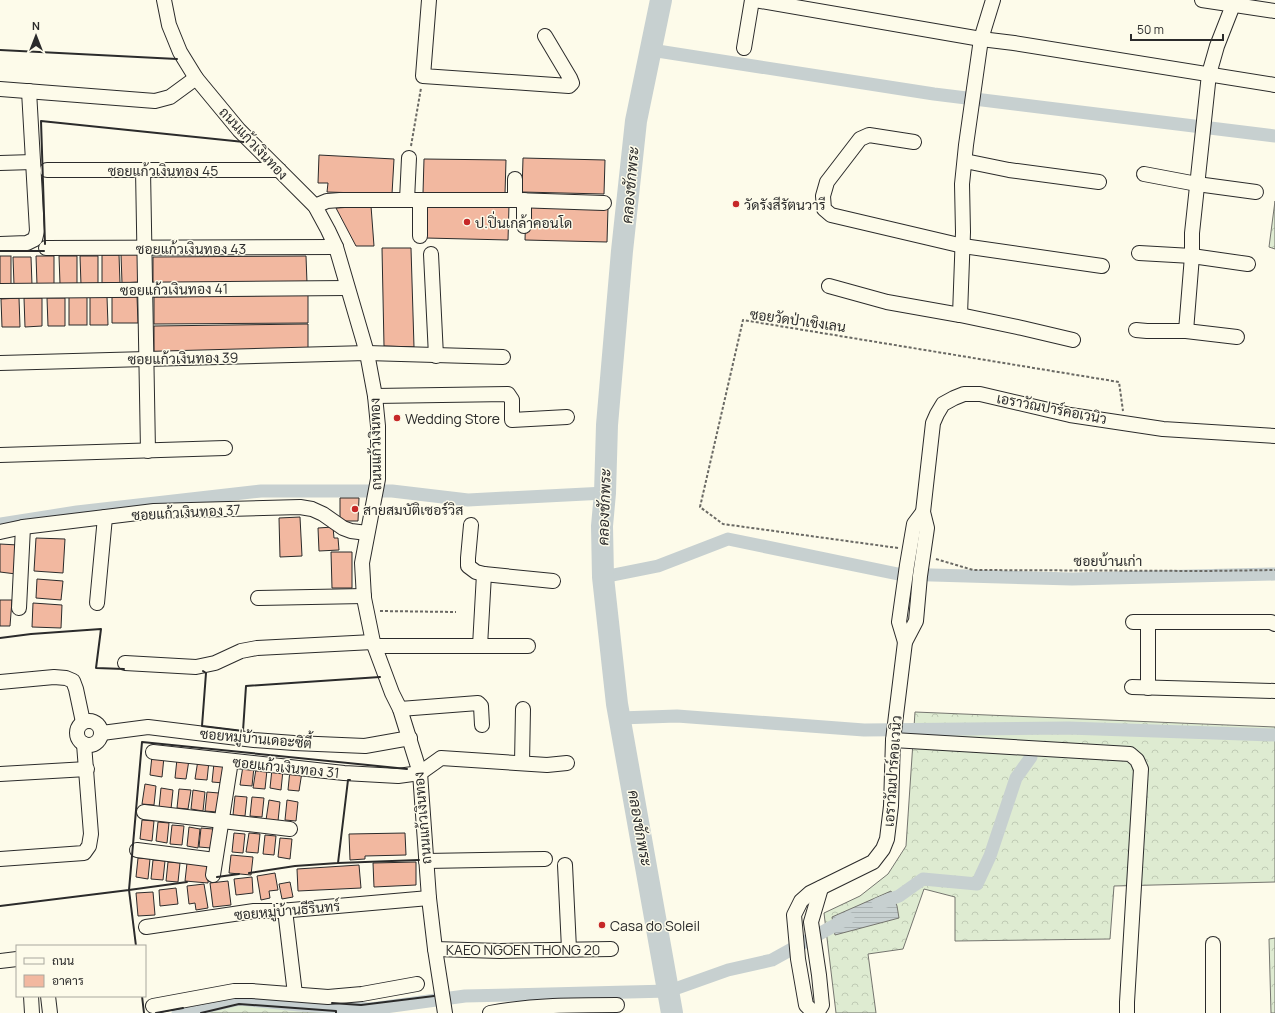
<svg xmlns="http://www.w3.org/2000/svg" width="1275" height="1013" font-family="Manrope,Sarabun,sans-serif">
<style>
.forest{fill:url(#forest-crowns);stroke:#74746e}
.water{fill:url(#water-rules);stroke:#74746e}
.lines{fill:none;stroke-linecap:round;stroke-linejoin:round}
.canal{stroke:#c7d0d0;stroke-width:13}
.river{stroke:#c7d0d0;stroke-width:22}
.building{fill:#f2b8a0;stroke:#2b2b2b}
.minor-casing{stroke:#2b2b2b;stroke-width:16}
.path{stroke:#6a6964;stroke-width:2;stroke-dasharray:3 2;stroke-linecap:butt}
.minor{stroke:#fdfbea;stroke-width:14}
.wall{stroke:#2b2b2b;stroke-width:2}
.poi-dot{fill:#c62828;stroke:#fdfbea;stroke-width:1.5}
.labels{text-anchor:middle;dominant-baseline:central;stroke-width:3;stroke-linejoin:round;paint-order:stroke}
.street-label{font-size:14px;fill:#2b2b2b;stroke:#fdfbea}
.poi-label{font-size:14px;fill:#2b2b2b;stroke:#fdfbea;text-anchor:start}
.water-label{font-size:15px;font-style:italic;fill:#2b2b2b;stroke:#fdfbea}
</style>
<defs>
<pattern id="forest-crowns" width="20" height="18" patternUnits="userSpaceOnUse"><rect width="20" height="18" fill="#deebd1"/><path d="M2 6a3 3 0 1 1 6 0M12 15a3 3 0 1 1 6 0" fill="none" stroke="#bfcab4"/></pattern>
<pattern id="water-rules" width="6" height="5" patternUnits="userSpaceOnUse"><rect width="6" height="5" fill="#c7d0d0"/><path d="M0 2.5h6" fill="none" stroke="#abb3b3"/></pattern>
</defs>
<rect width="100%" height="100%" fill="#fdfbea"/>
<g class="forest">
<path d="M1275,201V249L1269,247Z"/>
<path d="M915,712L1275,727V882L1114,886L1110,939L955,941V897L924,889L903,949L868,954L876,1013H836L824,913L860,896L888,874L906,846Z"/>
<path d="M1275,938V1013H1271L1269,939Z"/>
<path d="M239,1004L336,1011V1013H201Z"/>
</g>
<path class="water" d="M891,891L897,906L899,918L835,935L832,917Z"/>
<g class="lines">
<g class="canal">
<path d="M651,50L934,94L1275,136"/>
<path d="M0,524L77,512L261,491H392L468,500L605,493"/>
<path d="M603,577L658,566L728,539L898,574L1072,579L1275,574"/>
<path d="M620,718L677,716L864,730L1068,728L1275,735"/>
<path d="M878,904L899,896L923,879L977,884L990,856L1016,778L1031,757"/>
<path d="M178,1013L240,999L299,1005L371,1009L465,996L669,991L728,970L772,960L848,918"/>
</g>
<path class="river" d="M661,0L636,121L622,251L607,425L605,493L602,526L603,577L617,704L672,1013"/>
</g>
<g class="building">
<path d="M319,155L394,159L392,194L327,192L328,183H318Z"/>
<path d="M523,158L605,160L604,194L522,192Z"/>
<path d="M424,159L506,160L505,194L423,193Z"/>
<path d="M427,204L509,205L508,240L426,238Z"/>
<path d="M371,206L374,246H356L336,208Z"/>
<path d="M526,206L608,208L607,242L525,240Z"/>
<path d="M382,248H411L414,347L384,346Z"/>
<path d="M121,254H139V282L122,283Z"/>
<path d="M102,255H119L120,283H102Z"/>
<rect x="0" y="256" width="11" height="29"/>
<path d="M36,256H54V285H37Z"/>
<path d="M59,256H77V284H60Z"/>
<path d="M80,256H98V285H81Z"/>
<path d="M306,256L307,283L153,285V257Z"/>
<path d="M13,257H31L32,285H14Z"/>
<path d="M308,295V323L154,324V297Z"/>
<path d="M137,296L138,323H112V297Z"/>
<rect x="69" y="297" width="18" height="28"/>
<path d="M90,297H107L108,325H90Z"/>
<path d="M19,298L20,327H2L1,299Z"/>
<path d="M24,298H42V326L25,327Z"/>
<path d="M47,298H65V326H48Z"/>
<path d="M308,324V351L154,353V326Z"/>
<path d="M340,498H359L358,521H340Z"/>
<path d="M300,517L302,556L280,557L279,518Z"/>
<path d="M333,527L334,538H338L339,550L319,551L318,528Z"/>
<path d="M36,538L65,539L63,573L34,571Z"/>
<path d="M0,544L18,545L16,574L0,572Z"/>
<path d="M331,552H352V588H332Z"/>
<path d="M37,579L63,581L61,600L36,598Z"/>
<path d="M0,600H12L10,626H0Z"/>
<path d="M33,603L62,605L61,628L32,627Z"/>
<path d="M152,756L164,757L162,777L150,775Z"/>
<path d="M177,759L189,760L186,779L175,778Z"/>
<path d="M198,760L209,761L207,780L195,779Z"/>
<path d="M214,763L226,764L224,783L212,782Z"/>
<path d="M243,766L254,767L252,786L240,785Z"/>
<path d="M256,769L267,770L265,789L253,788Z"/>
<path d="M272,769L283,770L281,790L270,788Z"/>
<path d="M290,770L302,772L299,791L288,790Z"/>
<path d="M145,784L156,786L154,805L142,804Z"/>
<path d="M161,788L173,790L171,809L159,808Z"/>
<path d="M179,789L191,790L188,809L177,808Z"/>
<path d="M193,790L205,792L203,811L191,809Z"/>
<path d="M207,792L219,793L217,812L205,811Z"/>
<path d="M235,796L247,797L245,816L233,815Z"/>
<path d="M252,797L264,798L262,817L250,816Z"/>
<path d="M269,800L280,802L278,821L266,820Z"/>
<path d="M287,800L298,802L296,821L285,820Z"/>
<path d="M142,820L154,821L152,841L140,839Z"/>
<path d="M158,822L169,823L167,843L156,841Z"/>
<path d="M172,825L184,826L182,845L170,844Z"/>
<path d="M189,827L200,829L198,848L187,846Z"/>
<path d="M201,828L213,829L211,848L199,847Z"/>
<path d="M234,833L245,834L243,853L232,852Z"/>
<path d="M249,833L260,834L258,853L246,852Z"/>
<path d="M405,833L406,855L365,856V859L350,860L349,834Z"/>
<path d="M265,835L276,836L274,855L263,854Z"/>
<path d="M280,838L292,839L290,859L278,857Z"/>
<path d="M231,855L253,857L251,875L229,873Z"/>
<path d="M138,858L150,859L148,879L136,877Z"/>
<path d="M153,860L165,861L163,880L151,879Z"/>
<path d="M168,862L180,863L178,882L166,881Z"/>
<path d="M416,862V885L374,887L373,863Z"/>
<path d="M187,863L209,865L208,883L185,881Z"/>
<path d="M359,865L361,888L298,891L297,869Z"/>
<path d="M275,873L278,890L269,891L270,898L261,900L257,876Z"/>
<path d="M252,877L253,893L236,895L234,879Z"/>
<path d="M228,881L231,905L213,907L210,883Z"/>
<path d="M290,882L293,897L282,899L279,884Z"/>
<path d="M204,884L208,908L196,910L195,903L189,904L187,886Z"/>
<path d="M176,888L178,904L160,906L159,890Z"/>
<path d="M153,892L155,915L138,916L136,893Z"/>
</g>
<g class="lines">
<g class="minor-casing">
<g id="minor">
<path d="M164,0L169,25L180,52L196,78L239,130L315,206L328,230L336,247L367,353L375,396L378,426V479L362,563L364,598L373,642L392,693L400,709L420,773L429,898L435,949L445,1013"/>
<path d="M429,0L423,76L569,86L572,83L570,78L545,36"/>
<path d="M755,0L981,39L1014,43L1275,85"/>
<path d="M1202,0L1275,11"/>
<path d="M744,48L752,0"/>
<path d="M0,89L155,101L170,97L196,78"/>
<path d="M914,142L869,135L860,139L827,182L823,196L824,209L831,215L963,246L1102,266"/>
<path d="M965,161L1009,170L1099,182"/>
<path d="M0,163L33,162"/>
<path d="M47,170H279"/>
<path d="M143,170L148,451"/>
<path d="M1144,174L1197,184L1256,192"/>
<path d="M407,200L409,158"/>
<path d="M420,200V236"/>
<path d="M515,200V179"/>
<path d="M524,200V226"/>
<path d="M315,206L327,201L340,200H515L604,203"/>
<path d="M0,244L27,243L35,239L37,231L29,91"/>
<path d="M46,248L336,247"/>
<path d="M1139,253L1192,256L1248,264"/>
<path d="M431,254L436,356"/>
<path d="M829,286L887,302L960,315L1022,328L1073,340"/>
<path d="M0,291L347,288"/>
<path d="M960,315L963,232L962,184L966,145L981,39L993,0"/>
<path d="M1136,330L1147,331H1186L1237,337"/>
<path d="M1186,331L1192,256V233L1209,74L1217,46L1235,0"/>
<path d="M0,363L367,353L503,357"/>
<path d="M375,396L508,394L512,400V420L567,417"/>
<path d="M0,455L225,448"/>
<path d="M471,525L468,558V566L476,572L484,574L553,581"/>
<path d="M0,532L23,527L154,511L300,507L312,509L323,514L343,528L351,531L367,533"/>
<path d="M258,598L364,596"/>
<path d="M97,603L105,517"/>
<path d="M19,608L23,527"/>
<path d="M1133,622H1271L1275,624"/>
<path d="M905,642L899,622L907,565L914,524L923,512"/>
<path d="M375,646H528"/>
<path d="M480,646L484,574"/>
<path d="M125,663L196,667L215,663L241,651L257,648L373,642"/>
<path d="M0,682L54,677L66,678L73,681L76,689L83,722"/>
<path d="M1132,687L1275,691"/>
<path d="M1148,688V622"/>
<path d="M400,709L478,703L481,706L482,725"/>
<circle cx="89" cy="733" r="12"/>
<path d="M102,733L148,727L254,740L294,743L365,746L410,738"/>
<path d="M893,740L1130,754L1137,760L1141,769L1127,1002V1013"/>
<path d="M153,752L344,773L398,776L420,773L441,758L547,765L567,763"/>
<path d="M522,763L523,709"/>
<path d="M0,774L87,769"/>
<path d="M144,812L290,829"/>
<path d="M137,850L215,860"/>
<path d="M0,859L84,853L89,846L91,834L84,744"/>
<path d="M426,861L545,859"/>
<path d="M565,865L569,949"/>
<path d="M213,875L231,761"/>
<path d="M285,910L295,994"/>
<path d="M146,927L254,911H280L429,898"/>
<path d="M1213,944V1013"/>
<path d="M435,949L500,951L611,949"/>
<path d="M0,961L17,959"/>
<path d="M31,996L32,1013"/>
<path d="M48,996L50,1013"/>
<path d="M153,1006L234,991H252L328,997L362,994L417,984"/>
<path d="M490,1013C532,1005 574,1005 617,1005"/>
<path d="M814,1013L806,1005L798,959L794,915L801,901L810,893L873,862L883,849L887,839L891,806L893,740L905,642L916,621L920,576L927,528L923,512L933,423L937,414L943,404L954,398L964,394H980L1070,415L1163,429L1275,436"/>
<path d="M817,1013L822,1005L819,975L811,922L821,888"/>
</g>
</g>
<g class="path">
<path d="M411,146L421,88"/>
<path d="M898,548L723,524L700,507L743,320L1119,382L1123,411"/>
<path d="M936,559L973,570L1205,571L1275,570"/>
<path d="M380,611L456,612"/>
</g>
<use href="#minor" class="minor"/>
<g class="wall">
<path d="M0,50L177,59"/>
<path d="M45,244L41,121L244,142"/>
<path d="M0,251H44"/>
<path d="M0,638L31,634L101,629L96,668L124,669"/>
<path d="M203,671L206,673L202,726L243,731L246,686L380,677"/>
<path d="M338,863L419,860"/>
<path d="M249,873L295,866L338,863L348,780H350"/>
<path d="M217,877L239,874"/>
<path d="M0,906L129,890L142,742L407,769"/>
<path d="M136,946L129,890L187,882"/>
<path d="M142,996L144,1013"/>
<path d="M332,1003L361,1005L434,996"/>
<path d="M156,1013L183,1008"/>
<path d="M201,1013L239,1004L336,1011V1013"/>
</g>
</g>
<g class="poi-dot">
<circle cx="736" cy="204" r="4"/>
<circle cx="467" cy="222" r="4"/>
<circle cx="397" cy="418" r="4"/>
<circle cx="355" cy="509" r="4"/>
<circle cx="602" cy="925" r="4"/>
</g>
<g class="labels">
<g class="street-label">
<text transform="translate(254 143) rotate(47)">ถนนแก้วเงินทอง</text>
<text x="163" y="170">ซอยแก้วเงินทอง 45</text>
<text x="191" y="248">ซอยแก้วเงินทอง 43</text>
<text transform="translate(174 289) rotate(-1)">ซอยแก้วเงินทอง 41</text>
<text transform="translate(798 320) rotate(8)">ซอยวัดป่าเชิงเลน</text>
<text transform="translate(183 358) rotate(-1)">ซอยแก้วเงินทอง 39</text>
<text transform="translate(1052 408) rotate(11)">เอราวัณปาร์คอเวนิว</text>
<text transform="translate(375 444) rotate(-91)">ถนนแก้วเงินทอง</text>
<text transform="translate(186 512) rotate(-3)">ซอยแก้วเงินทอง 37</text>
<text x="1108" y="560">ซอยบ้านเก่า</text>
<text transform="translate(256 738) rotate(5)">ซอยหมู่บ้านเดอะซิตี้</text>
<text transform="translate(286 767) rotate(6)">ซอยแก้วเงินทอง 31</text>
<text transform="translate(892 771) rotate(-86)">เอราวัณปาร์คอเวนิว</text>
<text transform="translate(422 818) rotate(-95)">ถนนแก้วเงินทอง</text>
<text transform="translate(287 910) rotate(-5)">ซอยหมู่บ้านธีรินทร์</text>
<text x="523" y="949">KAEO NGOEN THONG 20</text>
</g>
<g class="poi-label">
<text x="744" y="204">วัดรังสีรัตนวารี</text>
<text x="475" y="222">ป.ปิ่นเกล้าคอนโด</text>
<text x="405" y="418">Wedding Store</text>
<text x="363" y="509">สายสมบัติเซอร์วิส</text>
<text x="610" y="925">Casa do Soleil</text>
</g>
<g class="water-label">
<text transform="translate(630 185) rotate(-85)">คลองชักพระ</text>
<text transform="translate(604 507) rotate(-88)">คลองชักพระ</text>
<text transform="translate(640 828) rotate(80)">คลองชักพระ</text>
</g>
</g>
<rect x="16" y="945" width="130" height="52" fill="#fdfbea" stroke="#a9a89e"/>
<rect x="24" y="958" width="20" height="6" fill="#fdfbea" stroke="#a9a89e"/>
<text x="52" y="965" font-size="12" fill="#2b2b2b">ถนน</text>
<rect x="24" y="975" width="20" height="12" fill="#f2b8a0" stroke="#a9a89e"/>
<text x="52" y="985" font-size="12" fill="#2b2b2b">อาคาร</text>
<g transform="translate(36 36)" stroke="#fdfbea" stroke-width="3" paint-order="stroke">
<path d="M0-3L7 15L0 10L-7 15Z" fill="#2b2b2b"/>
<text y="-6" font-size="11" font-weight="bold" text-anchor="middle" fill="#2b2b2b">N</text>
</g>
<path d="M1131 34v6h92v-6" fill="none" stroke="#2b2b2b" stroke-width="2"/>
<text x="1137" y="34" font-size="12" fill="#2b2b2b" stroke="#fdfbea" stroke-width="3" paint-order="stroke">50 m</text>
</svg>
